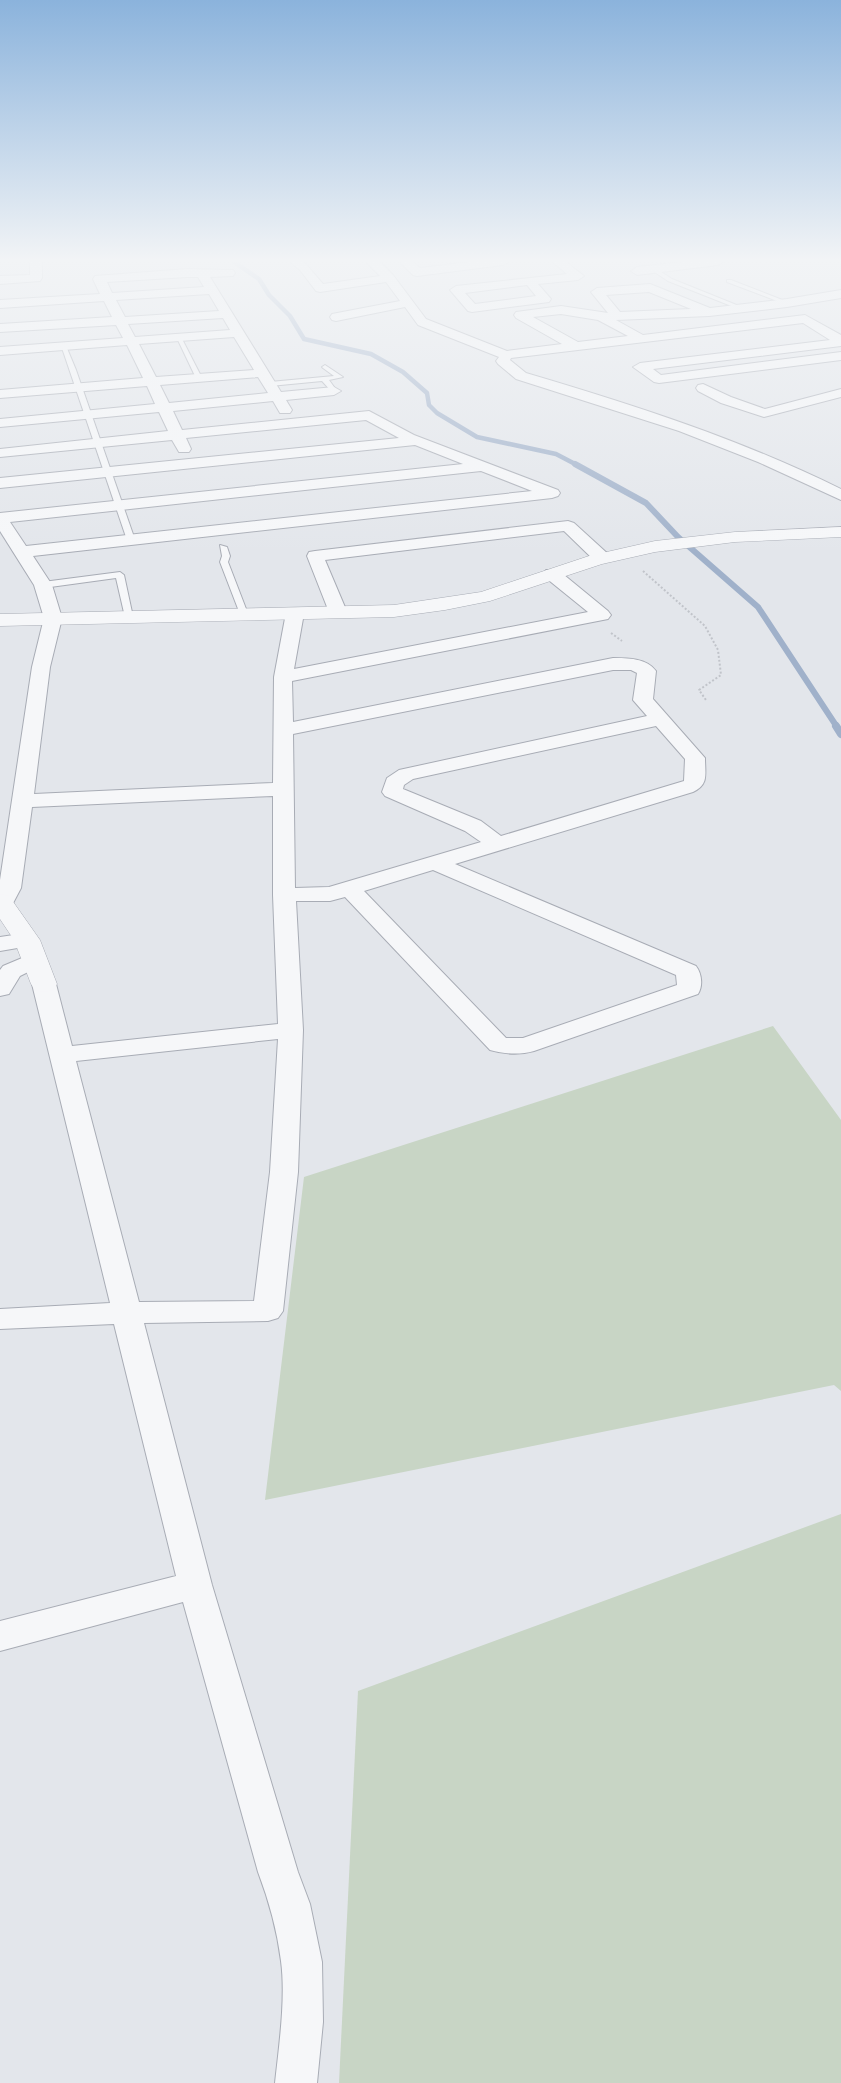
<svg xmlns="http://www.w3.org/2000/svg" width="841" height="2083" font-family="'Public Sans',sans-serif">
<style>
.green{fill:#c8d5c5}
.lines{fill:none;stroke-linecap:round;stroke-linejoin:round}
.stream-far2{stroke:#a0b1ca;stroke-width:4.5}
.stream-far1{stroke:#a0b1ca;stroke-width:6}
.stream{stroke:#a0b1ca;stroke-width:8}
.service-casing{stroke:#a8acb5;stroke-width:2}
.minor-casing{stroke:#a8acb5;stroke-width:2}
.tertiary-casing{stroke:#a8acb5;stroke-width:1}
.path{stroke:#c1c4ca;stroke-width:2;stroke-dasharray:2 2;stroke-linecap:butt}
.service{fill:#f6f7f9;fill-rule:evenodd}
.minor{fill:#f6f7f9;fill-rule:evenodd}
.tertiary{fill:#f6f7f9;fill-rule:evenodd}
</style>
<rect width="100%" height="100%" fill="#e3e6eb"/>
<g class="green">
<path d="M773,1026L841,1120V1391L834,1385L265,1500L304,1177Z"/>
<path d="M841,1514V2083H339L358,1691Z"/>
</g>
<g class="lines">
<path class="stream-far2" d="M234,262L259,279L269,295L290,316L304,339L371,354L403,372L427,393L429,405L437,413L477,437L556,454L577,465"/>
<path class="stream-far1" d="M575,464L646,503L678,537L758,607L837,727"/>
<path class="stream" d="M836,726L841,734"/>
<g class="service-casing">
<g id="service">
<path d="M655,268L672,279L744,308L739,309L668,281L653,271Z"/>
<path d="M727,280H731L790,303L785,304L727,282Z"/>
<path d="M176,336L181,337L202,378L201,379L196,378Z"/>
<path d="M61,345L66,346L76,370L135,540L134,542L127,540Z"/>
<path d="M325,365L343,377L329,380L337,391L336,392H332L322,381L270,386L267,384L270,382L334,376L323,368L322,367Z"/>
<path d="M220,545L227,547L230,556L228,562L248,614L247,616L244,617L240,614L220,562L222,556Z"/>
<path d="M120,572L124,575L133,617L129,620L125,617L116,578L43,588L39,585L43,582Z"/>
</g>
</g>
<g class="minor-casing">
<g id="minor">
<path d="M30,262H42V278L40,281L0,284V276L30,275Z"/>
<path d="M290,262H304L323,284L380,276L366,262H380L393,275L426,319L507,351L562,344L516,318L514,315L516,312L561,306L608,313L591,292L597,288L650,284L710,308L787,299L841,290V298L787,307L709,316L616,320L643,335L805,315L841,335V346L653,369L661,375L841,352V360L659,383L654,382L633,367L640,363L830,340L803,323L511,358L510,360L526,373C634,405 740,439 841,489V500L758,462L679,431L516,379L498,364L496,361L499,357L418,325L405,307L336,321L332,320L330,317L332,314L400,301L386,282L320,292L316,291L300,270ZM649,292L691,309L620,312L606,295ZM561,314L598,320L628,336L578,342L533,317Z"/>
<path d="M400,262H413L420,268L469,262H508L503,265L417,276L413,275Z"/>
<path d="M553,262H566L584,276L578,280L538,284L551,299L549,302L472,312L468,311L450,290L456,286L567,274ZM527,285L536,296L475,304L465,293Z"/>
<path d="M682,262H723L718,265L637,275L631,271L637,267Z"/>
<path d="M187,269L233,270L235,273L233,276L210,277L281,392L334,387L341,391L334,395L286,400L292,410L290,413H280L273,401L173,411L182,430L369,411L414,435L558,490L560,493L558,496L552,498L33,556L52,585L62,618L50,667L34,794L273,783L274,677L286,613L289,609L295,608L301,609L304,613L294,669L588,612L546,578L544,574L546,570H558L608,611L611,615L608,619L292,681L293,722L613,658C627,658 647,658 656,671L653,699L705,758C705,774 709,785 693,792L455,864L696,966C702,974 703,986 698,994L534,1051C520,1055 504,1054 490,1050L345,897L330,901H296L303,1030L298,1172L283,1311L278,1318L268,1321L144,1323L212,1585L298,1872L310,1904L322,1962L323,2022L317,2083H275C279,2046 286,1998 281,1961C277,1930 269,1901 258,1872L183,1602L0,1651V1621L176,1576L114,1324L0,1329V1309L110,1303L32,984L36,979L44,977L52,979L56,984L72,1046L278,1024L273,895V796L32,807L21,888L11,907L0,908V880L32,667L44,618L34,585L0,531V513L463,464L415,445L0,488V478L399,438L366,420L186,438L191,449L189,452H179L172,440L0,457V449L168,431L159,412L0,427V419L155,404L147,386L0,398V390L143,378L127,345L0,355V347L123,338L116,325L0,332V324L112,317L104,301L0,308V300L100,294L93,279L95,276ZM187,277H198L204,287L112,293L107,282ZM209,294L219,311L125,317L116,300ZM223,318L230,330L135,337L128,324ZM234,337L254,370L156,377L139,344ZM258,377L268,393L169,403L160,385ZM481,471L532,491L26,546L10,522ZM613,670H631L637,673L633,700L647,716L399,770L387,778L382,792L385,796L465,831L481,842L329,887L295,888L293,734ZM656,726L685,759L684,781L501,836L481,821L403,789L404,785L413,779ZM433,870L676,975L677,985L523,1038H506L364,891ZM278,1039L270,1172L254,1301L139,1302L76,1061Z"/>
<path d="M703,384L731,397L765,409L841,389V397L764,417L721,403L698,391L696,388L698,385Z"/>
<path d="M568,521L574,523L608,554L610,558L608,562H596L564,531L325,560L347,612L344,616L338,617L332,616L329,612L307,556L309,552L315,551Z"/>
<path d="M27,933L35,935L39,940L35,945L0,951V937Z"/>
<path d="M34,953L42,955L46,960L42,965L20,976L9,994L0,996V970L3,966Z"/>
</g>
</g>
<g class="tertiary-casing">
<g id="tertiary">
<path d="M841,527V537L735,542L655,552L602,564L490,601L445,610L394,617L0,626V614L394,605L481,592L589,556L655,541L735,532Z"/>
<path d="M0,894L9,896L40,940L57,984L53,990L44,992L35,990L31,984L14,940L0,919Z"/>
</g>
</g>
<g class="path">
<path d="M643,571L705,626L718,650L721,675L699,690L706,700"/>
<path d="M611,633L622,641"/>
</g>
<use href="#service" class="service"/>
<use href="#minor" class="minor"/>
<use href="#tertiary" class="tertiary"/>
</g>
<linearGradient id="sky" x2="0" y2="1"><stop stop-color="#8bb3dc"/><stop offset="0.47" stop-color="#f2f4f6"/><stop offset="1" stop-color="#f2f4f6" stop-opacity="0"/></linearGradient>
<rect width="841" height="554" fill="url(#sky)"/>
</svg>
